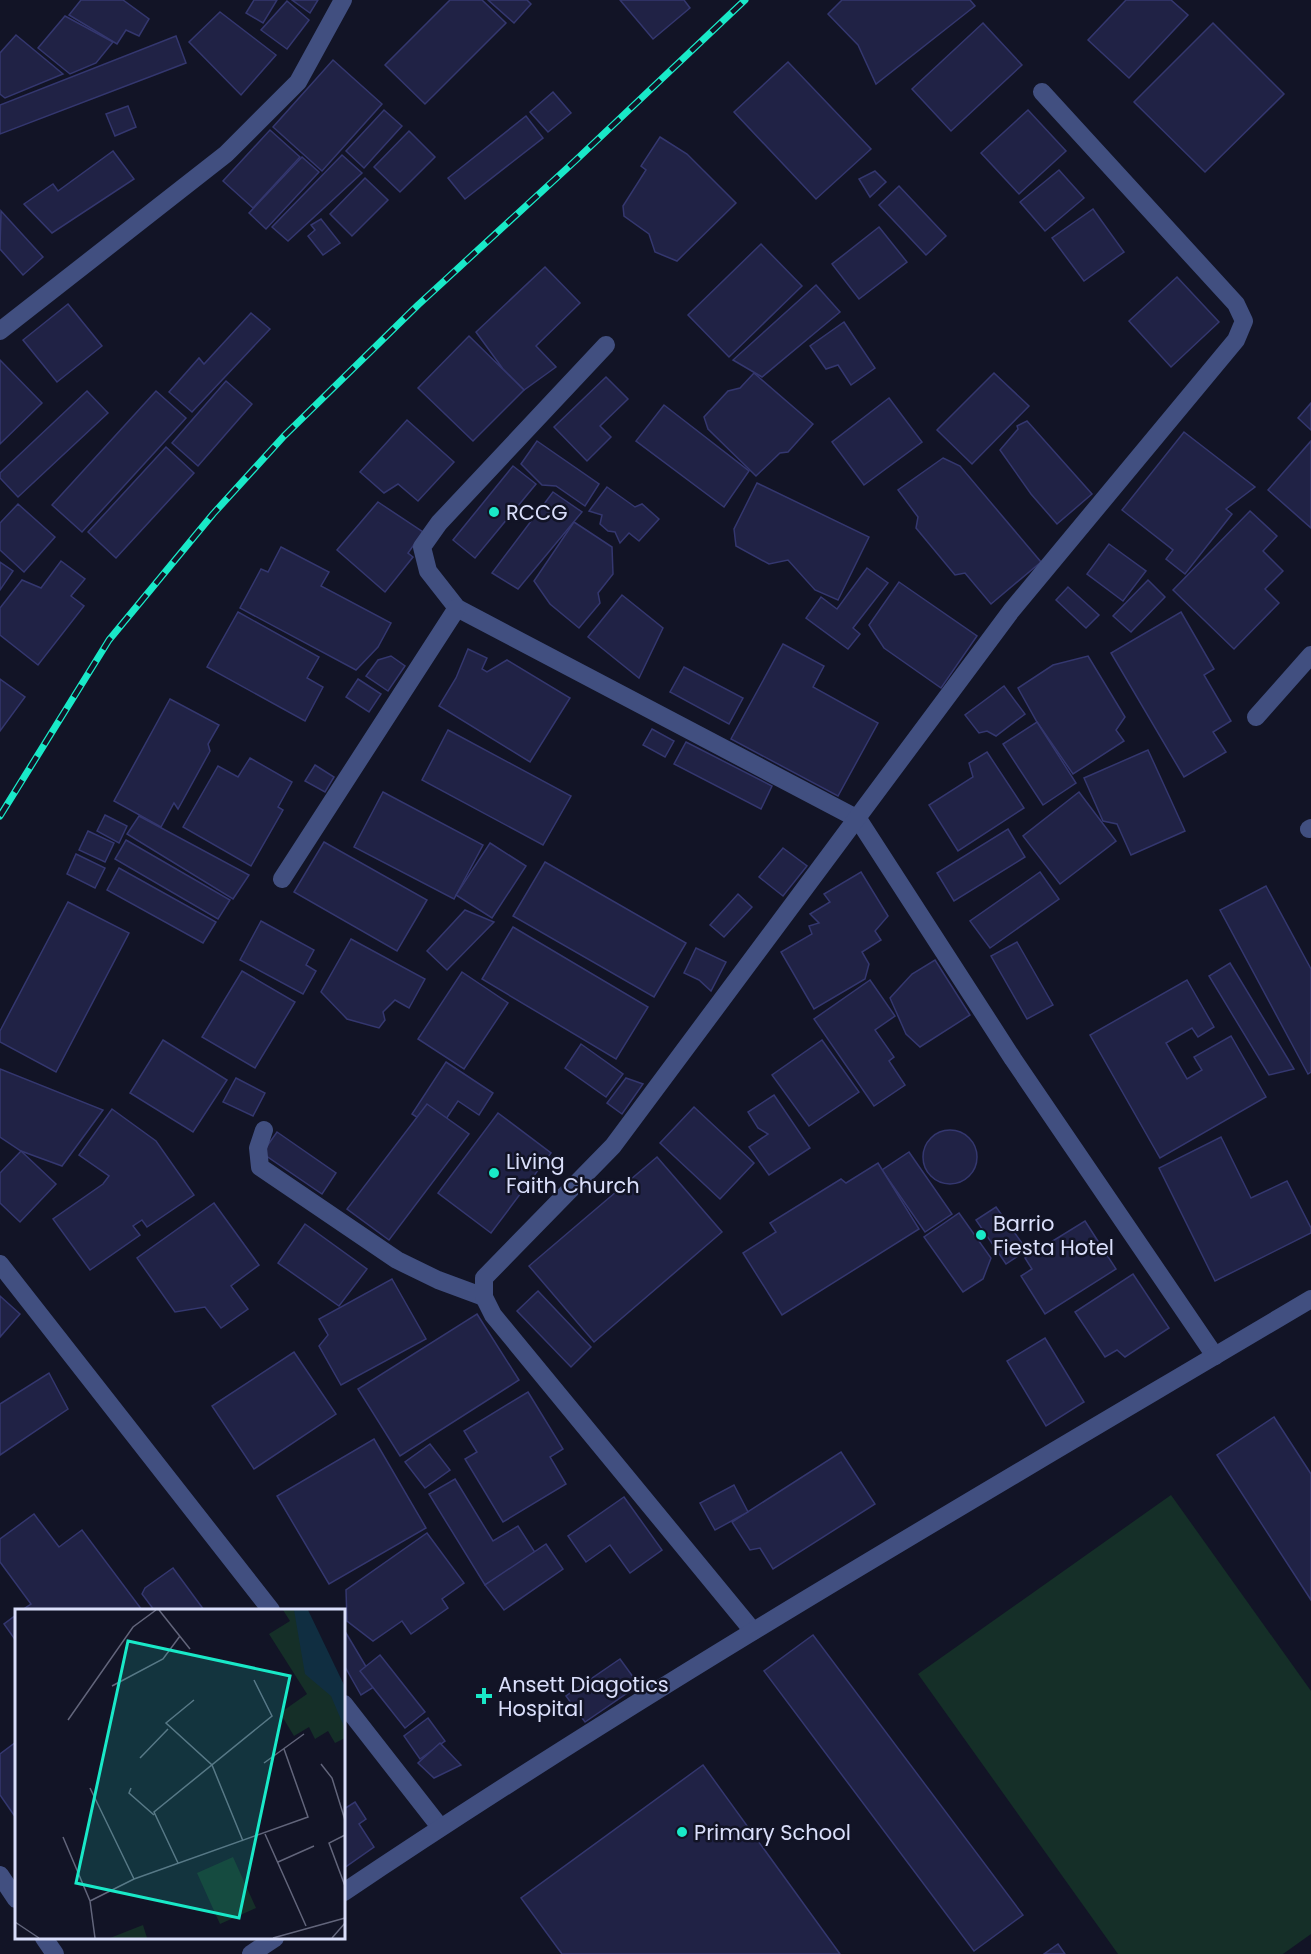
<svg xmlns="http://www.w3.org/2000/svg" width="1311" height="1954" font-family="Poppins,sans-serif">
<style>
.green{fill:#152f28}
.building{fill:#202245;stroke:#34376f;stroke-width:1.5}
.lines{fill:none;stroke-linecap:round;stroke-linejoin:round}
.minor{stroke:#414f80;stroke-width:18}
.rail-casing{stroke:#19e9c8;stroke-width:7}
.rail{stroke:#121426;stroke-width:4.5;stroke-dasharray:14;stroke-linecap:butt}
.poi-dot{fill:#19e9c8;stroke:#121426;stroke-width:2}
.labels{text-anchor:middle;dominant-baseline:central;stroke-width:5;stroke-linejoin:round;paint-order:stroke}
.poi-label{font-size:21px;fill:#dadffb;stroke:#121426;text-anchor:start}
.inset-road{fill:none;stroke:#62657b;stroke-width:1.5}
.view{fill:#19e9c8;fill-opacity:0.15;stroke:#19e9c8;stroke-width:3}
.inset-edge{fill:none;stroke:#dadffb;stroke-width:3}
</style>
<rect width="100%" height="100%" fill="#121426"/>
<path class="green" d="M1171,1495L1311,1691V1934L1283,1954H1118L918,1674Z"/>
<g class="building">
<path d="M81,0H123L149,19L139,36L126,30L117,44L69,15Z"/>
<path d="M254,0H277L263,23L246,13Z"/>
<path d="M292,0H318L310,13Z"/>
<path d="M450,0H482L506,23L425,104L385,65Z"/>
<path d="M488,0H527L531,4L514,23Z"/>
<path d="M620,0H684L690,8L653,39Z"/>
<path d="M842,0H970L975,6L876,84L858,45L828,14Z"/>
<path d="M1126,0H1171L1188,15L1129,78L1088,40Z"/>
<path d="M287,1L309,20L287,49L261,30Z"/>
<path d="M220,12L276,55L241,95L189,42Z"/>
<path d="M65,16L113,42L96,63L70,74L38,48Z"/>
<path d="M983,23L1022,65L951,131L912,89Z"/>
<path d="M1213,23L1284,94L1205,172L1134,102Z"/>
<path d="M16,35L63,74L5,98L0,94V53Z"/>
<path d="M176,36L186,63L0,134V105Z"/>
<path d="M333,60L382,104L322,171L273,127Z"/>
<path d="M788,62L871,149L816,199L734,112Z"/>
<path d="M553,92L571,113L548,132L530,112Z"/>
<path d="M128,106L136,127L115,136L106,114Z"/>
<path d="M384,110L402,126L364,168L346,151Z"/>
<path d="M1028,110L1066,151L1019,194L981,153Z"/>
<path d="M526,116L543,138L465,199L448,178Z"/>
<path d="M270,130L300,157L253,208L223,181Z"/>
<path d="M409,131L435,157L400,192L374,167Z"/>
<path d="M660,137L687,154L736,203L677,261L655,252L649,234L624,216L623,206L646,170L641,166Z"/>
<path d="M113,151L134,179L52,233L24,204L53,184L58,191Z"/>
<path d="M342,155L362,173L288,241L272,227Z"/>
<path d="M302,157L319,172L266,229L249,213Z"/>
<path d="M1059,170L1084,198L1045,231L1020,202Z"/>
<path d="M875,171L886,182L870,197L859,179Z"/>
<path d="M365,178L388,200L352,236L330,214Z"/>
<path d="M899,186L946,236L926,255L879,205Z"/>
<path d="M1093,209L1124,252L1084,281L1052,238Z"/>
<path d="M1,211L43,257L23,275L0,249Z"/>
<path d="M321,219L340,243L323,255L308,236L315,230L311,225Z"/>
<path d="M879,227L907,262L859,299L832,264Z"/>
<path d="M761,244L802,286L729,357L688,315Z"/>
<path d="M545,267L580,303L536,346L556,367L524,390L503,369L476,332Z"/>
<path d="M1177,277L1219,322L1171,367L1129,321Z"/>
<path d="M816,285L840,312L762,377L733,360Z"/>
<path d="M68,304L102,346L57,382L23,340Z"/>
<path d="M251,313L270,329L192,412L169,392L199,358L204,364Z"/>
<path d="M844,322L875,368L851,385L838,365L826,369L810,346Z"/>
<path d="M469,336L524,390L473,441L418,388Z"/>
<path d="M0,360L42,403L0,444Z"/>
<path d="M754,373L813,424L788,452L780,453L756,476L708,429L704,417L728,391L740,388Z"/>
<path d="M994,373L1029,406L972,464L937,430Z"/>
<path d="M606,377L628,399L600,426L611,437L587,461L554,427Z"/>
<path d="M226,381L252,404L198,466L172,443Z"/>
<path d="M87,391L108,413L18,497L0,478V473Z"/>
<path d="M156,391L186,418L82,532L52,505Z"/>
<path d="M889,398L922,442L864,485L832,442Z"/>
<path d="M1311,403V430L1298,418Z"/>
<path d="M664,405L749,471L724,507L636,441Z"/>
<path d="M407,420L454,462L418,501L398,484L384,493L360,472Z"/>
<path d="M1027,421L1092,494L1057,524L1031,494L1000,450L1018,429L1017,426Z"/>
<path d="M1184,432L1255,487L1226,509L1232,514L1185,574L1166,559L1173,550L1122,510Z"/>
<path d="M537,441L599,484L585,506L556,486L542,485L521,464Z"/>
<path d="M1311,441V528L1268,490Z"/>
<path d="M166,447L194,473L116,558L88,532Z"/>
<path d="M943,458L960,466L1041,562L991,604L965,573L955,575L916,528L918,517L898,490Z"/>
<path d="M513,466L536,484L475,558L453,540Z"/>
<path d="M757,483L869,537L838,600L815,590L788,560L769,564L736,546L734,529Z"/>
<path d="M607,487L635,507L642,504L659,519L639,541L629,533L620,543L615,532L608,531L600,524L602,515L589,511Z"/>
<path d="M553,492L582,512L518,589L492,573Z"/>
<path d="M378,502L423,532L408,553L413,557L385,592L337,550Z"/>
<path d="M18,504L55,537L24,572L0,550V523Z"/>
<path d="M1250,511L1277,536L1263,551L1283,571L1265,589L1279,603L1234,649L1173,590Z"/>
<path d="M574,522L612,547L613,574L598,593L600,603L579,628L550,604L534,581Z"/>
<path d="M1109,544L1146,571L1123,601L1087,574Z"/>
<path d="M281,547L329,572L321,586L391,623L378,647L356,670L240,608L261,569L268,572Z"/>
<path d="M61,561L85,579L71,596L84,606L38,665L0,635V608L22,580L41,588Z"/>
<path d="M0,562L13,571L0,590Z"/>
<path d="M867,568L888,583L853,628L860,634L848,649L806,618L821,597L837,609Z"/>
<path d="M1148,580L1165,597L1131,632L1113,616Z"/>
<path d="M899,582L977,636L941,688L884,648L869,625Z"/>
<path d="M1068,587L1099,615L1086,628L1056,600Z"/>
<path d="M622,595L663,628L639,678L588,637Z"/>
<path d="M238,612L319,657L307,678L323,687L305,721L207,667Z"/>
<path d="M1181,612L1214,669L1204,675L1231,721L1213,732L1226,752L1184,777L1111,653Z"/>
<path d="M783,644L824,666L813,687L878,723L838,796L731,739Z"/>
<path d="M468,649L487,658L482,669L487,672L507,660L570,698L530,762L439,706L456,678Z"/>
<path d="M391,656L405,666L388,691L366,676L378,660Z"/>
<path d="M1088,656L1125,717L1116,730L1124,741L1073,774L1037,722L1018,688L1053,665Z"/>
<path d="M684,667L743,698L729,724L670,692Z"/>
<path d="M0,679L25,697L0,731Z"/>
<path d="M358,679L381,694L369,712L346,697Z"/>
<path d="M1004,686L1025,714L996,736L987,731L979,733L965,715Z"/>
<path d="M170,699L219,725L208,744L210,751L178,809L174,803L161,827L114,801Z"/>
<path d="M1037,722L1076,783L1043,805L1003,744Z"/>
<path d="M652,729L674,741L665,757L643,745Z"/>
<path d="M448,730L571,796L543,845L422,780Z"/>
<path d="M686,742L772,786L761,809L674,764Z"/>
<path d="M1148,750L1185,831L1131,855L1117,824L1103,821L1084,778Z"/>
<path d="M987,752L1024,808L958,851L929,805L973,777L969,763Z"/>
<path d="M250,758L292,782L278,807L283,810L251,866L183,827L218,766L238,777Z"/>
<path d="M315,765L334,777L325,792L305,781Z"/>
<path d="M383,792L483,845L454,899L354,847Z"/>
<path d="M1079,792L1116,841L1060,884L1023,836Z"/>
<path d="M105,815L127,826L119,843L97,831Z"/>
<path d="M139,816L249,875L233,899L127,834Z"/>
<path d="M1008,829L1025,857L954,901L937,873Z"/>
<path d="M88,831L114,843L105,862L79,850Z"/>
<path d="M126,840L230,900L218,919L115,859Z"/>
<path d="M324,842L427,900L397,951L294,892Z"/>
<path d="M490,843L526,866L492,918L456,895Z"/>
<path d="M783,848L807,866L783,896L759,877Z"/>
<path d="M76,854L105,868L95,888L67,874Z"/>
<path d="M545,862L686,943L654,997L513,916Z"/>
<path d="M119,868L216,922L203,943L107,890Z"/>
<path d="M861,872L888,916L875,931L881,940L862,952L869,964L865,979L814,1009L781,952L812,934L809,926L819,923L810,914L830,902L824,894Z"/>
<path d="M1040,872L1059,899L990,948L970,921Z"/>
<path d="M1266,886L1311,969V1072L1308,1074L1220,910Z"/>
<path d="M738,894L752,907L724,937L710,925Z"/>
<path d="M68,902L129,933L56,1072L0,1042V1031Z"/>
<path d="M465,910L494,922L447,970L427,951Z"/>
<path d="M261,921L314,950L306,965L316,971L303,994L240,960Z"/>
<path d="M513,927L648,1007L616,1059L482,979Z"/>
<path d="M351,939L425,979L409,1008L395,1000L383,1012L385,1020L379,1028L347,1019L321,992Z"/>
<path d="M1017,942L1053,1005L1027,1019L991,956Z"/>
<path d="M696,948L726,962L711,991L699,980L684,973Z"/>
<path d="M935,960L970,1015L920,1047L906,1034L890,998L912,974Z"/>
<path d="M1230,963L1294,1069L1269,1075L1209,976Z"/>
<path d="M242,971L295,1002L255,1068L202,1037Z"/>
<path d="M462,972L508,1003L464,1069L418,1039Z"/>
<path d="M870,980L895,1016L875,1030L894,1057L889,1061L905,1085L874,1106L814,1019Z"/>
<path d="M1187,980L1214,1027L1198,1037L1192,1028L1166,1043L1187,1079L1202,1070L1194,1057L1231,1036L1266,1097L1160,1158L1090,1035Z"/>
<path d="M163,1040L227,1080L193,1132L130,1093Z"/>
<path d="M822,1040L859,1092L809,1126L772,1075Z"/>
<path d="M581,1044L623,1074L606,1097L565,1068Z"/>
<path d="M446,1062L493,1093L479,1115L458,1101L438,1131L412,1114Z"/>
<path d="M0,1069L103,1110L62,1166L21,1151L0,1137Z"/>
<path d="M236,1078L265,1093L253,1116L223,1102Z"/>
<path d="M626,1078L643,1084L622,1114L607,1103Z"/>
<path d="M774,1095L810,1148L769,1175L749,1147L768,1134L758,1128L748,1112Z"/>
<path d="M427,1104L469,1134L389,1240L347,1209Z"/>
<path d="M694,1107L754,1163L720,1199L660,1143Z"/>
<path d="M112,1109L156,1141L194,1195L147,1227L142,1220L133,1226L140,1235L90,1270L53,1219L103,1184L109,1176L79,1155Z"/>
<path d="M498,1113L551,1153L491,1233L438,1193Z"/>
<circle cx="950" cy="1157" r="27"/>
<path d="M277,1132L336,1173L322,1194L262,1153Z"/>
<path d="M1221,1137L1251,1198L1287,1181L1311,1228V1233L1215,1281L1159,1168Z"/>
<path d="M21,1151L56,1184L20,1222L0,1203V1173Z"/>
<path d="M909,1152L952,1214L925,1232L882,1170Z"/>
<path d="M657,1157L722,1232L594,1342L529,1266Z"/>
<path d="M878,1163L919,1229L782,1315L743,1253L776,1232L770,1223L841,1179L846,1183Z"/>
<path d="M214,1203L259,1265L231,1286L248,1309L221,1328L205,1307L175,1312L137,1258Z"/>
<path d="M996,1207L1027,1250L1006,1264L976,1220Z"/>
<path d="M959,1213L991,1258L983,1279L963,1292L924,1237Z"/>
<path d="M1085,1221L1116,1269L1045,1314L1021,1276L1032,1269L1025,1258Z"/>
<path d="M305,1224L367,1269L339,1306L278,1263Z"/>
<path d="M1133,1274L1169,1328L1125,1357L1117,1350L1105,1357L1075,1312Z"/>
<path d="M392,1279L426,1339L341,1385L319,1346L328,1335L319,1319Z"/>
<path d="M538,1291L591,1347L571,1367L517,1311Z"/>
<path d="M0,1296L20,1314L0,1337Z"/>
<path d="M477,1314L519,1380L400,1456L358,1389Z"/>
<path d="M1045,1338L1084,1402L1046,1426L1007,1361Z"/>
<path d="M294,1352L336,1414L254,1469L212,1406Z"/>
<path d="M49,1373L68,1409L0,1455V1404Z"/>
<path d="M528,1392L563,1449L550,1457L566,1484L503,1522L465,1459L477,1452L464,1431Z"/>
<path d="M1274,1417L1311,1474V1600L1217,1455Z"/>
<path d="M374,1439L426,1528L329,1584L277,1496Z"/>
<path d="M430,1444L450,1470L425,1488L405,1462Z"/>
<path d="M841,1452L875,1504L773,1569L760,1548L750,1550L732,1522Z"/>
<path d="M455,1479L493,1541L518,1526L536,1554L485,1585L429,1494Z"/>
<path d="M734,1485L748,1512L715,1530L700,1503Z"/>
<path d="M624,1497L662,1550L630,1573L610,1545L586,1562L568,1536Z"/>
<path d="M34,1514L59,1547L82,1530L142,1610H22L31,1604L0,1562V1539Z"/>
<path d="M427,1533L464,1583L442,1599L448,1608L411,1634L402,1621L373,1641L347,1621L346,1590Z"/>
<path d="M546,1544L563,1569L504,1610L485,1585Z"/>
<path d="M173,1568L204,1610H154L142,1594L145,1588Z"/>
<path d="M16,1615V1641L4,1624Z"/>
<path d="M346,1633L377,1685L361,1695L344,1665V1634Z"/>
<path d="M813,1635L1023,1915L974,1951L764,1671Z"/>
<path d="M380,1655L425,1712L405,1728L360,1671Z"/>
<path d="M620,1659L639,1685L585,1722L566,1696Z"/>
<path d="M428,1718L445,1741L420,1759L404,1736Z"/>
<path d="M16,1742V1818L0,1795V1754Z"/>
<path d="M440,1743L461,1765L434,1778L418,1763Z"/>
<path d="M703,1765L840,1954H562L521,1898Z"/>
<path d="M355,1802L366,1819L359,1824L374,1847L344,1868V1809Z"/>
<path d="M1058,1944L1065,1954H1044Z"/>
</g>
<g class="lines">
<g class="minor">
<path d="M0,331L226,154L298,82L343,0"/>
<path d="M606,345L439,523L422,547L428,571L457,608L858,819L1013,1059L1215,1356"/>
<path d="M1256,717L1311,655"/>
<path d="M1309,829L1311,828"/>
<path d="M282,879L457,608"/>
<path d="M264,1130L258,1148L260,1167L397,1260L438,1280L484,1297"/>
<path d="M0,1264L271,1610"/>
<path d="M753,1631L493,1315L484,1297V1278L613,1146L1011,611L1236,340L1244,321L1236,304L1042,92"/>
<path d="M344,1704L440,1827"/>
<path d="M0,1875L16,1899"/>
<path d="M344,1892C658,1681 986,1492 1311,1299"/>
<path d="M44,1938L55,1954"/>
<path d="M251,1954L275,1938"/>
</g>
<g class="rail-casing">
<path id="rail" d="M0,816L109,640L213,514L284,436L418,305L576,160L745,0"/>
</g>
<use href="#rail" class="rail"/>
</g>
<g class="poi-dot">
<circle cx="494" cy="512" r="6"/>
<circle cx="494" cy="1173" r="6"/>
<circle cx="981" cy="1235" r="6"/>
<path d="M481 1687h6v6h6v6h-6v6h-6v-6h-6v-6h6z"/>
<circle cx="682" cy="1832" r="6"/>
</g>
<g class="labels">
<g class="poi-label">
<text x="506" y="512">RCCG</text>
<text x="506" y="1161">Living<tspan x="506" dy="24">Faith Church</tspan></text>
<text x="993" y="1223">Barrio<tspan x="993" dy="24">Fiesta Hotel</tspan></text>
<text x="498" y="1684">Ansett Diagotics<tspan x="498" dy="24">Hospital</tspan></text>
<text x="694" y="1832">Primary School</text>
</g>
</g>
<g transform="translate(15 1609)">
<rect width="330" height="330" fill="#121426"/>
<path d="M268,1H279L308,73L330,109V129L320,134L313,122L300,130L294,118L279,127L265,104L292,85L254,25L275,12ZM218,248L241,299L205,315L182,264ZM128,316L132,329H95Z" fill="#152f28"/>
<path d="M279,1H293L330,78V120L316,87L290,65Z" fill="#102e41"/>
<path class="inset-road" d="M144,1L175,40M97,77L148,50L165,27M179,91L151,114L197,156L228,232M53,111L118,18L141,1M125,149L153,120M249,154L289,125M306,155L317,169L330,211M75,179L119,270M116,179L114,184L139,206M250,225L291,317M330,226L314,234L330,277M48,228L75,292L80,329M263,253L299,237M163,254L139,203L257,107L239,71M75,292L119,270L293,208L269,140M0,313L24,329M258,329L330,309M317,329L330,314"/>
<path class="view" d="M113,32L275,67L224,309L61,274Z"/>
<rect width="330" height="330" class="inset-edge"/>
</g>
</svg>
